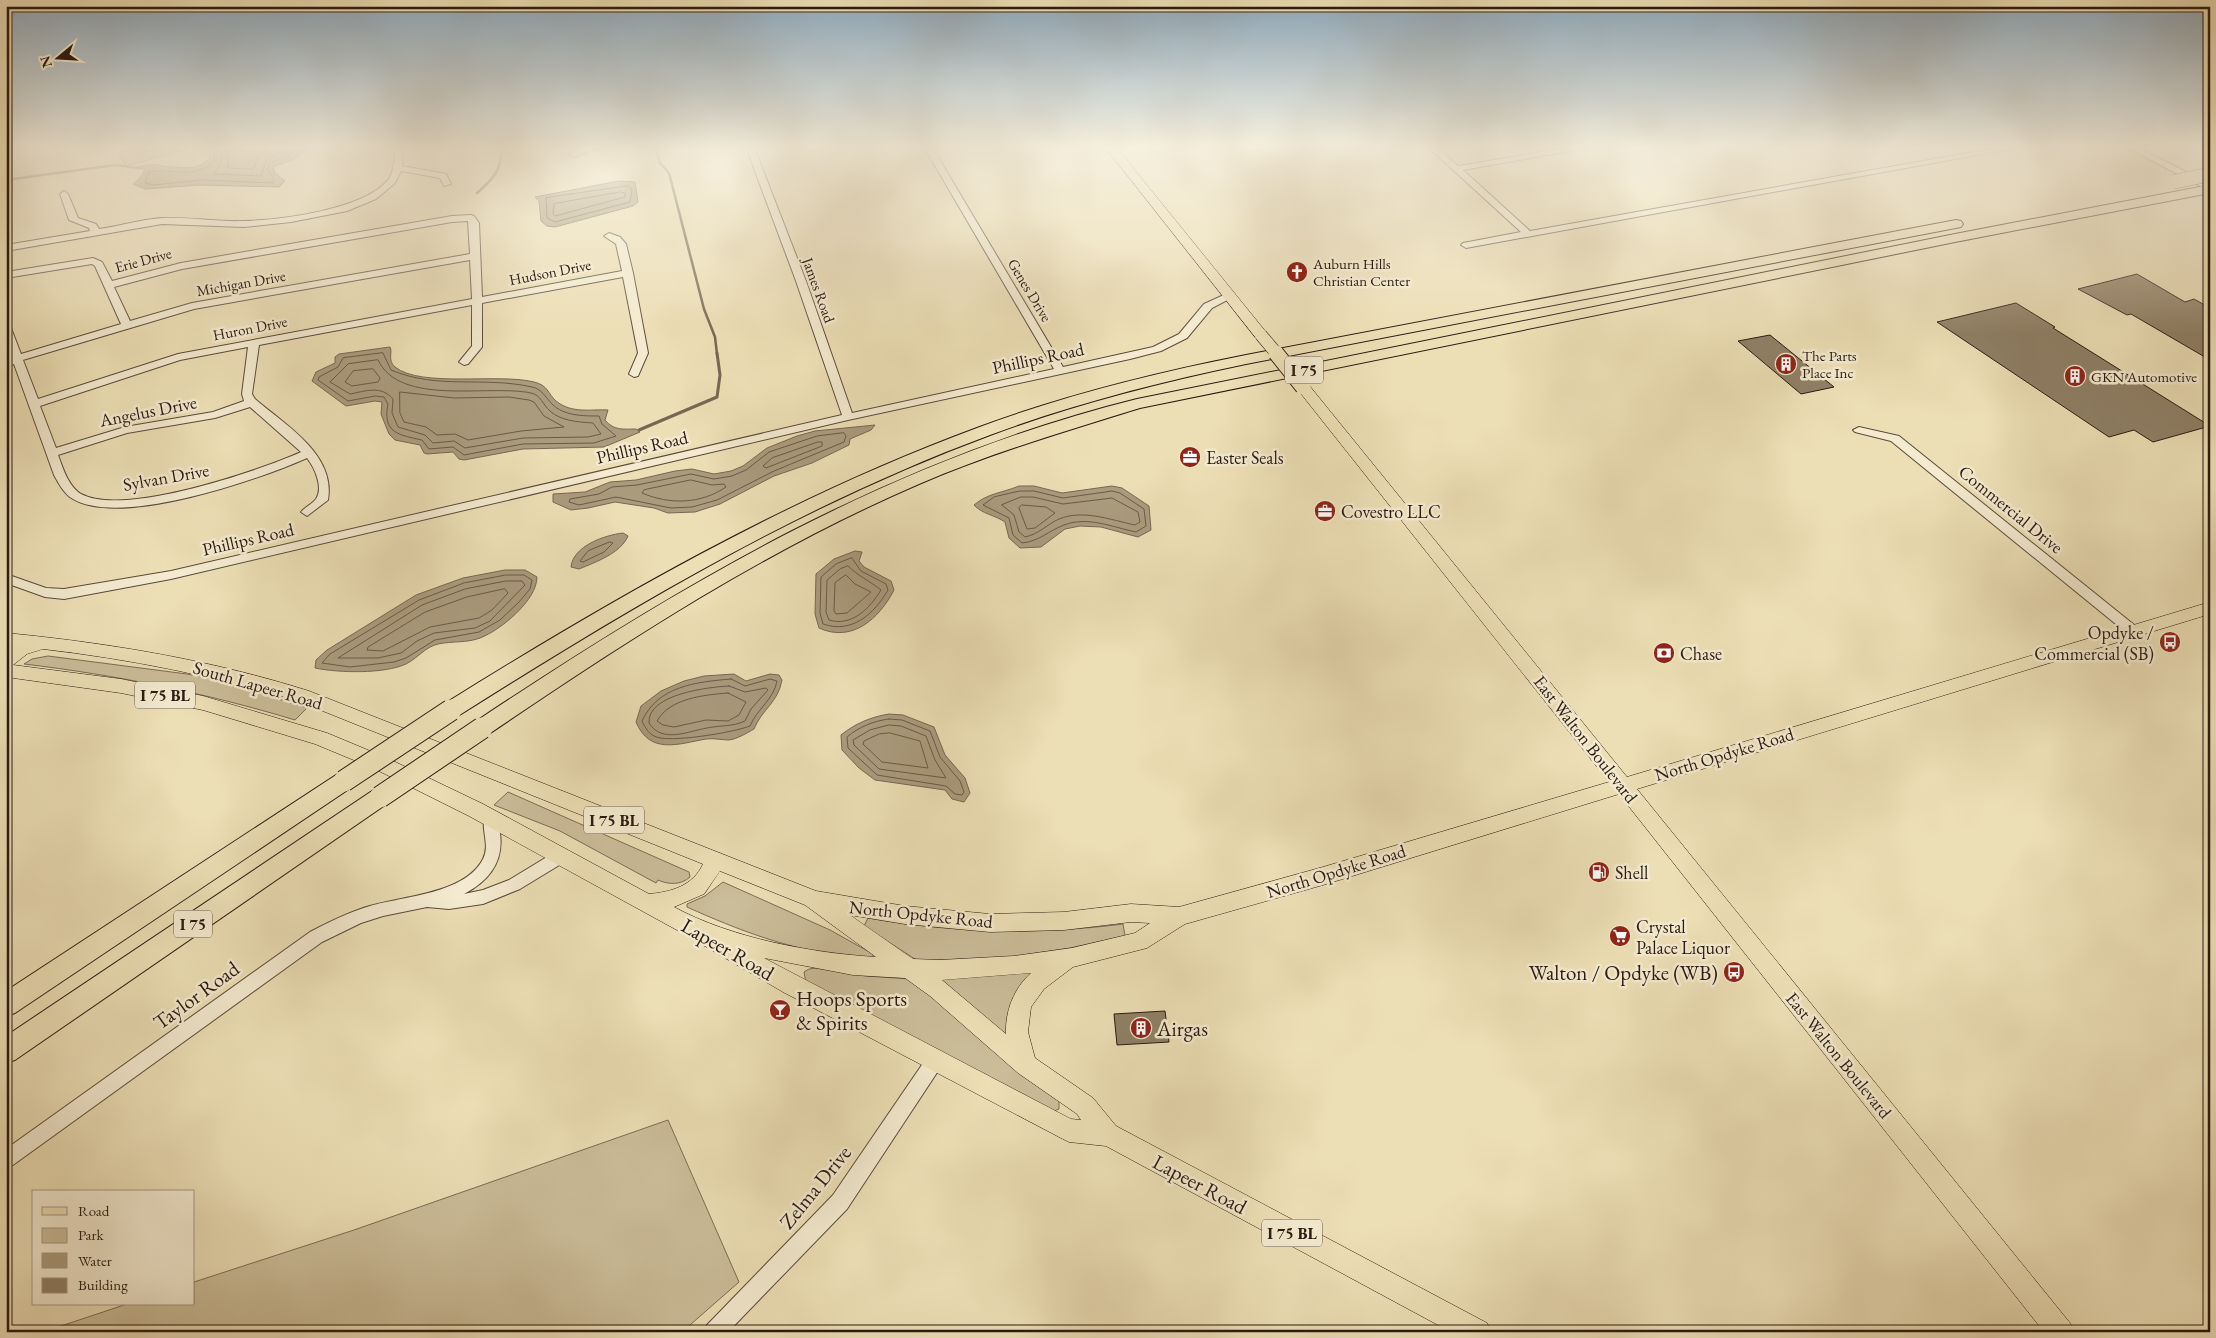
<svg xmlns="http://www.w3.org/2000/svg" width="2216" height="1338" font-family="'EB Garamond',serif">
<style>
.green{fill:#cbbd99;stroke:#7a6c55}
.water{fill:#aa9b7d;stroke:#776752}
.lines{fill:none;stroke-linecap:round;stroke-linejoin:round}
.shore{stroke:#6a5a47;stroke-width:1}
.stream-far1{stroke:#776752;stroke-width:2.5}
.stream{stroke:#776752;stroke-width:3}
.building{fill:#8f8066;stroke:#2a1a11}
.minor-casing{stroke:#5a4b3a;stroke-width:2}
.major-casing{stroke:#2a1a11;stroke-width:1}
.highway-casing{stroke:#2a1a11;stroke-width:2}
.minor{fill:#f3eacf;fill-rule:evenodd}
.major{fill:#ecdeb5;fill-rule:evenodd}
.highway{fill:#ecdeb5;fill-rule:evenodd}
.major-bridge-far1-casing{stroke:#2a1a11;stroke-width:13;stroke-linecap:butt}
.major-bridge-casing{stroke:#2a1a11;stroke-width:17;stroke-linecap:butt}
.highway-bridge-far1-casing{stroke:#2a1a11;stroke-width:15;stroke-linecap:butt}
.highway-bridge-casing{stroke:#2a1a11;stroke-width:23;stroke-linecap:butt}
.major-bridge-far1{stroke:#ecdeb5;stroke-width:12}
.major-bridge{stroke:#ecdeb5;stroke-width:15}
.highway-bridge-far1{stroke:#ecdeb5;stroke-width:14}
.highway-bridge{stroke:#ecdeb5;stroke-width:21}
.labels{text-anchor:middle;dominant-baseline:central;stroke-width:5;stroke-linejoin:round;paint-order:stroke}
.far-street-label{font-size:15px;fill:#2a1a11;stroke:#f3eacf}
.far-poi-label{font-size:15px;fill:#2a1a11;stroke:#f3eacf;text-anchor:start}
.shield{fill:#f3eacf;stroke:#66584a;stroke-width:1}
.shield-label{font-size:16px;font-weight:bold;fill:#2a1a11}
.street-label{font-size:18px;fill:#2a1a11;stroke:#f3eacf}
.poi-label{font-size:18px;fill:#2a1a11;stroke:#f3eacf;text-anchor:start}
.near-street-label{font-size:21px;fill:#2a1a11;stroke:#f3eacf}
.near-poi-label{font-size:21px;fill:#2a1a11;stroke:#f3eacf;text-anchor:start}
</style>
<rect width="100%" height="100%" fill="#ecdeb5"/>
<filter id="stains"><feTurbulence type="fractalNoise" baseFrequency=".004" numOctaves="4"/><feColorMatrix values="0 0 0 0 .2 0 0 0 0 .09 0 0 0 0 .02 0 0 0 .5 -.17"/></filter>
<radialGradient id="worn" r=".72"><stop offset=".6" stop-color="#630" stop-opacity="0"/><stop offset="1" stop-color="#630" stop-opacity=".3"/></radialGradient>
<g class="green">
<path d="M140,147H194L126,166L118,153Z"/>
<path d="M48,656L187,674L225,682L307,708L295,720C206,693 116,675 24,664L32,659Z"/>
<path d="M508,792L689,872L690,877C681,885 669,885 658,880L656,883L560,831L494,805Z"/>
<path d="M723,882L830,930L873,954V957C866,960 854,957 846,956C790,950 738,930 687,907V904L705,896Z"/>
<path d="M868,918C953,933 1037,935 1123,924L1125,936L1070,948L1011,957L918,961L864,926Z"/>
<path d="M816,968L866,976L910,979L1059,1100V1109L1054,1111L806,983L804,972L809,969Z"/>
<path d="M1036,972L1007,1036L941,980L942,978Z"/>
<path d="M668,1120L739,1282L682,1332H43L127,1304H194V1282L354,1230Z"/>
</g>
<g class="water">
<path d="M209,147H309L294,159L273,167L275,173L285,181L279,187L200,185L145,189L133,184L140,178L145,170L139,168C141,165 157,163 162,166C178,167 198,172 210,158Z"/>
<path d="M619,181L635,182L638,202L633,206L555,227L547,226L541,221L539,201L535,197Z"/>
<path d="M390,347C393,352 387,360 395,367C421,388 499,373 534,382C548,385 548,394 556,401C572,414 591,409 608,410L605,420C614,431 624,429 636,429L640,432L604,447L523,449L464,460L459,459L453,452L427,454L424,453L420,445L395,440L389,434L381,414L382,402L375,401L346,406L312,381L316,372L335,363V357L339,354Z"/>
<path d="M875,425L871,430L850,439L849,445L812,463L774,476L720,504L695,512L668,513L654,508L615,502L588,508L571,510L553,502V494L585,492L610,482L636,480L675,471L692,469L714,474L731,471L743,466L767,448L797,436L815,431Z"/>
<path d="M1019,486H1034L1062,493L1112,486L1122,488L1149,506L1151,530L1138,537L1101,527L1080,526L1065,529L1041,547L1020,548L1009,538L1005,522C995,515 982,514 974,505C988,493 1002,493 1019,486Z"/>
<path d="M623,533L628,536C621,553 596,562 579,569L571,567C573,546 605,535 623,533Z"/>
<path d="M855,551L862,552L859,561L864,567L891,581L894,590C879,619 852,643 819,628L815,614L816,574L834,559Z"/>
<path d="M505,570H525L537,577C537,600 501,630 480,638C467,643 452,641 438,644C425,647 418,658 406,664C384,674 339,673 315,668L316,660L327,650L416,595L463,578Z"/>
<path d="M734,674L746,681L770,674L779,675L782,680C778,703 762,709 754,729C747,733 737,739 729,740C722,740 714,738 706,739C678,744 650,755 636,722L641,706L661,691L684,681L704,676Z"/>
<path d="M889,714L903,715L934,727L945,755L965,778L970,793L964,802L952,799L945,790L875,780L859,768L842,750L841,735C856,723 871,717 889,714Z"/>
</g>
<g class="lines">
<g class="shore">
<path d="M213,147L215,160C196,181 173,167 149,172L145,183L154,185L200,180L273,183L274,179L268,170L269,164L302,147"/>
<path d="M220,147L222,159L214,174L261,176L267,158L291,147"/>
<path d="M228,147V168L253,169L259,155L271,147"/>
<path d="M628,186L632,189L630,202L555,222L547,218L546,198Z"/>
<path d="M621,192L625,193V197L555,216L553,214L554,204Z"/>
<path d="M383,353L391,370C439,390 483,376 532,387C542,389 545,397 552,404C564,416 583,416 599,416L602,424L616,436L594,443L523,444L464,455L453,447L429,449L422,440C399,435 382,433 388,404L384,397L375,396L348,401L318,380L319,377L338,367L343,358Z"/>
<path d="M378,360C400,407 488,384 531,393C541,395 543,405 550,411C561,421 578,422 593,423L601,434L588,437L523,438L465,448L454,441L433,443L425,435L398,427L392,413L393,399C381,385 366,391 350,394L330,382L348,364Z"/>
<path d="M373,369L380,378L378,382L352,386L345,382L353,371Z"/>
<path d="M400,392L454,398L509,397L529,400L534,402L544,416L564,427L521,431L468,440L455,434L437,435L426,427L404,422L400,413Z"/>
<path d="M844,433L846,436L844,442L774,471L717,500L692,507L671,508L616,497L579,505L569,502L570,499L599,494L612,487L637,485L691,474L714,479L732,476L746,470L769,452L817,436Z"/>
<path d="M818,442H822V446L766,468L763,466L772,458Z"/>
<path d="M691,480L712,485L724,484L726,487C701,504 670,505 642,493L644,490Z"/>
<path d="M1020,491H1034L1063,498L1112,491L1120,493L1144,509L1146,526L1136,532C1112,527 1088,516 1064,525C1048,531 1040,541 1022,543L1013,535L1009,518L983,505L994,497Z"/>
<path d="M1021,497H1033L1063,504L1112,498L1138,512L1140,522L1135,525C1111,520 1083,509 1059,519C1046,525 1039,534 1025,537L1019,532L1014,515L1002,505Z"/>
<path d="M1022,505L1046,507L1055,513L1035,528L1027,529L1019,508Z"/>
<path d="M610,542L613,543L604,552L583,562L580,561L588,551Z"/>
<path d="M852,558L861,571L886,584L888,590C874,614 852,634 823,624L820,613L821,577L836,564Z"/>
<path d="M848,566C858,576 870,581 881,590C870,608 852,627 829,620L826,612L827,580L840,569Z"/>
<path d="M506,575H524L532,580L530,589L519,602L500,620L479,632L435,640L406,658L394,662L350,667L322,663L330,654L419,600L464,583Z"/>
<path d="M846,575L855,584L871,592L847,613L836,614L834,611L835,583Z"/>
<path d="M506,581H522L525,585L490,621L475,628L434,633L417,641L401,653L378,658H338L422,605L465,589Z"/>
<path d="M505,589L508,593L492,610L479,618L430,627L383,651L367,650L368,647L425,612L467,597Z"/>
<path d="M731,679L745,686L770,679L777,681C774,699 757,709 750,726C735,732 667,744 654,736C648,733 645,727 642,721C658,686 696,682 731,679Z"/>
<path d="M729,686L745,692L766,688L768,690L751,709L745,721C732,727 721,725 707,728C689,731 662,744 649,723C647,694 709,687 729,686Z"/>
<path d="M728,693L746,702L739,715L728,721L706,720L674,727L663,725L657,721C670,698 704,695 728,693Z"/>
<path d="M889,719L902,720L930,731L940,757L960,781L964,792L962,795L955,794L946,786L877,775L848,748L847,737C859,727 873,721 889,719Z"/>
<path d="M889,725L901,726L926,736L935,760L946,778L879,769L854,745L853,740L870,730Z"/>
<path d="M890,733L920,741L928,768L882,762L863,744L864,741L879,734Z"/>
</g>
<g class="stream-far1">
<path d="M585,147L596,150L606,147"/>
<path d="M655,147L660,163L669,173L704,309L715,337L717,354"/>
<path d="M6,180L115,165L139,168"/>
<path d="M477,193C493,179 503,169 501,147"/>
</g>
<path class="stream" d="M639,430L717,397L720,375L717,353"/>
</g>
<g class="building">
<path d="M2137,274L2185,302L2194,299L2210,308V360L2131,314L2127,315L2078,289Z"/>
<path d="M2016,303L2055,327L2053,328L2210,426L2153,442L2134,430L2109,437L1937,322Z"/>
<path d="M1770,335L1834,387L1801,394L1738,341Z"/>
<path d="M1165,1011L1169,1042L1117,1045L1114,1014Z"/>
</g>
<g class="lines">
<g class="minor-casing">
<g id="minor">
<path d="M395,147H403L402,166L446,174L451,184L444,186L440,178L401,171L395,183L376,199L347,211L291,222L244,227L162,224L6,251V245L90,231L89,228L69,220L60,194L64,191L68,194L78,218L96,224L99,229C120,226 142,219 163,218C190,217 217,222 243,221C281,220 363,210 388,180C395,171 394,158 395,147Z"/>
<path d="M586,147H598L575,157L568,155Z"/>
<path d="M746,147H754L806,281L852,413L1054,369L924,147H932L1063,367L1153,347L1179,334L1204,304L1226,294L1235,296L1212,308L1187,338L1161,351L1130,359L848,420L171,579L64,599L45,597L6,583V574L46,588L64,589L171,571L842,415L796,281Z"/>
<path d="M1428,147H1437L1458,166L1572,147H1592L1463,170L1530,231L2002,147H2021L1466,248L1461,245L1463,243L1521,232Z"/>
<path d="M2126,147H2137L2210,184V191Z"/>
<path d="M471,215L474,216L479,223L482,297L622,271L616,244L604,236L609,233L620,237L626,244L633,273L648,353L638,376L634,377L629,374L638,353L623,277L482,303V347L468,364L464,365L459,362L472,346V305L259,345L252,394L255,399C285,425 336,454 328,500L307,516L301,512C305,507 312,504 316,499C324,487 314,467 307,458C258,480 121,527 73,499C64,494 59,484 54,475L14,364L6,367V357L11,356L6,343V325L11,328L21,354L121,324L95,266L92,264L6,278V272L93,258L102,262L112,281L181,263L452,216ZM468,221L470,254L192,303L130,321L114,287L182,269L452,222ZM470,260L472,299L178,354L38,399L23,360L194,309ZM248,347L242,394L244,401L213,412L125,427L56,448L40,406L180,360ZM250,407L301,452C259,471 123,517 81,494C68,486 63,468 58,455L127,433L215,418Z"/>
<path d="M1859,427L1899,436L2138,628L2140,631L2138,634H2128L1891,441L1855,432L1853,430Z"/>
<path d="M491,812L496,814C499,820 500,826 500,833C504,862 489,881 464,894L483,890L509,880L560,849L566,851L568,856L566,861L520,889L483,904L449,909L427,907L383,916L361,923L322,942L6,1170V1149L310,932C329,922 349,912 370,906C404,896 465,894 483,859C491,844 479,827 486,814Z"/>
<path d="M936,1051L942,1053L945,1059L942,1065L847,1209L728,1332H704L707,1325L833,1195L930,1053Z"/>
</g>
</g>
<g class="major-casing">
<g id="major">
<path d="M1105,147H1116L1266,332L1268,335L1266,338H1256Z"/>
<path d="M1303,383L1308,384L1627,777L2210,602V614L1637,789L2070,1323L2074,1332H2044L1619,794L1323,885L1185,924L1147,948L1073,967L1044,989L1031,1007L1028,1032L1035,1058L1093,1098L1116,1126L1487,1323L1491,1332H1451L1106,1146L1069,1142L1061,1138L783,992L686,935L469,816L373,768L315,744L203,710L121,693L6,677V651L13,646L6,645V633C109,643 211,660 309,691L816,891L905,906L990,914L1064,912L1131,904L1179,907L1323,867L1609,782L1298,390L1296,387L1298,384ZM43,649C130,659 214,676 298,701L703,864C693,886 671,892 649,894L483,804L387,758L327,733L203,696L121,679L13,665L27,654ZM720,871L805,905L876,957C811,953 731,938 674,907L704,894ZM850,915L905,924L990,932L1064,930L1131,922L1150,923L1135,933L1072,948L1014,956L940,960L913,959ZM764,958L853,975L905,978L930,996L1018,1073L1077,1114L1081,1120L1071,1119ZM1031,973C1014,988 1005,1011 1006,1034L942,980Z"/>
</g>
</g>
<g class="highway-casing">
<g id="highway">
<path d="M2210,185V193L1955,242L1140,408C1066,431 991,453 919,484C766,550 627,640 489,734L482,736L475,734L472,728L475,722C683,583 891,460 1137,399L1955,234Z"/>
<path d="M1956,220L1961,221L1963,224L1961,227L1246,364C1159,382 1073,404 990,435C801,505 628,608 458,716L451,718L444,716L441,710L444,704C614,598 788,498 977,428C1065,395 1155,373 1246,355Z"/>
<path d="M344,772L352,775L355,781L352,787L15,1013L6,1016V991L336,775Z"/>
<path d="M380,788L388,791L391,797L388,803L15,1060L6,1063V1036L372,791Z"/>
</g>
</g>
<use href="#minor" class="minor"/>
<use href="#major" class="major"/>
<use href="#highway" class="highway"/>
<g class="major-bridge-far1-casing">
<path id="major-bridge-far1" d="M1261,335L1277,354"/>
</g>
<g class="major-bridge-casing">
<path id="major-bridge" d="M1276,353L1303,387"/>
</g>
<g class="highway-bridge-far1-casing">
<path id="highway-bridge-far1" d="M2173,182L2207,175"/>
</g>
<g class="highway-bridge-casing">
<g id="highway-bridge">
<path d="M344,781L451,710"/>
<path d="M380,797L482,728"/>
</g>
</g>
<use href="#major-bridge-far1" class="major-bridge-far1"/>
<use href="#major-bridge" class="major-bridge"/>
<use href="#highway-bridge-far1" class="highway-bridge-far1"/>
<use href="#highway-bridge" class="highway-bridge"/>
</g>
<linearGradient id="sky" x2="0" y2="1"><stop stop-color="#8faabd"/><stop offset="0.44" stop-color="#f6f0de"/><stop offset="1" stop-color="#f6f0de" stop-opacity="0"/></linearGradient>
<rect width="2216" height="334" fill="url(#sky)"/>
<defs>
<g id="church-disc" transform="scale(1.125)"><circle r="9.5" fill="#8f2418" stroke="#f3eacf"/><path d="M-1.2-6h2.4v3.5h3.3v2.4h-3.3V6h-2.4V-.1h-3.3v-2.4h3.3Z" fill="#fff"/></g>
<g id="building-disc" transform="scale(1.125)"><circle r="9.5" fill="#8f2418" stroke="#f3eacf"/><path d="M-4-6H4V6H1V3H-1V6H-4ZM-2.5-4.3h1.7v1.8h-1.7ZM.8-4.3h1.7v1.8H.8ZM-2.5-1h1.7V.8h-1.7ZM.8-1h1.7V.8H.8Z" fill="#fff"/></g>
<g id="office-disc" transform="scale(1.125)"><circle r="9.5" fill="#8f2418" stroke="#f3eacf"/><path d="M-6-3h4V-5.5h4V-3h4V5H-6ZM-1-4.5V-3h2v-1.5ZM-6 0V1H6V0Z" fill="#fff"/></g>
<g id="bus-disc" transform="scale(1.125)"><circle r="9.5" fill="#8f2418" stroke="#f3eacf"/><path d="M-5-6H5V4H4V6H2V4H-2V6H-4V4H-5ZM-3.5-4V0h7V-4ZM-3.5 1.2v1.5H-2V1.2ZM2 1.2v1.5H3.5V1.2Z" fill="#fff"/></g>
<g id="bank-disc" transform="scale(1.125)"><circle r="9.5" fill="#8f2418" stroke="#f3eacf"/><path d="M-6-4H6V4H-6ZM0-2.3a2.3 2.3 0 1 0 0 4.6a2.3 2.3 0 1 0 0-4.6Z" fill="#fff"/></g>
<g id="fuel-disc" transform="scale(1.125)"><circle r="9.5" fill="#8f2418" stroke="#f3eacf"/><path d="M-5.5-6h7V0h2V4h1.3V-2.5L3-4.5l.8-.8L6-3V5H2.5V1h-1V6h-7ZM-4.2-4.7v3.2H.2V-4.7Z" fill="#fff"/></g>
<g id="supermarket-disc" transform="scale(1.125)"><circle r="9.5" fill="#8f2418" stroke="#f3eacf"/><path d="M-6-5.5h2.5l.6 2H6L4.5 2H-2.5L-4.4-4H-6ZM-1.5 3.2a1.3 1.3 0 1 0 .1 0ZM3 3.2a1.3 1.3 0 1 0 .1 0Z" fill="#fff"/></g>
<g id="bar-disc" transform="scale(1.125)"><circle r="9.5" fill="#8f2418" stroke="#f3eacf"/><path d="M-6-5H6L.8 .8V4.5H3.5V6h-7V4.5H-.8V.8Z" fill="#fff"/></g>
</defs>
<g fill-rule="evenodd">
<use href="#church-disc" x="1297" y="272"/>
<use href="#building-disc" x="1786" y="364"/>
<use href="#building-disc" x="2075" y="376"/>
<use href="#office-disc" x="1190" y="457"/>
<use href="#office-disc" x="1325" y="511"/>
<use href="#bus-disc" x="2170" y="642"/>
<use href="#bank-disc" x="1664" y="653"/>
<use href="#fuel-disc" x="1599" y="872"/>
<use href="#supermarket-disc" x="1620" y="936"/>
<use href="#bus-disc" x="1734" y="972"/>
<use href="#bar-disc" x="780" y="1010"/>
<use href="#building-disc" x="1141" y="1028"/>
</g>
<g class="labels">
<g class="far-street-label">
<text transform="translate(143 260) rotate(-15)">Erie Drive</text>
<text transform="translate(550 272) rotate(-11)">Hudson Drive</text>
<text transform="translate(241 283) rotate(-10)">Michigan Drive</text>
<text transform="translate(819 290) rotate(70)">James Road</text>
<text transform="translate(1030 290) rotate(59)">Genes Drive</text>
<text transform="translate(250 328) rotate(-11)">Huron Drive</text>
</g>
<g class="far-poi-label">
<text x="1313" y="263">Auburn Hills<tspan x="1313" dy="17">Christian Center</tspan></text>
<text x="1802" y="355">The Parts<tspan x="1802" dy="17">Place Inc</tspan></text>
<text x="2091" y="376">GKN Automotive</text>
</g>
<g class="shield">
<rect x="1285" y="356.5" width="38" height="27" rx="4"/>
<rect x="135" y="681.5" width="60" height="27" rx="4"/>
<rect x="584" y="806.5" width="60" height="27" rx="4"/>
<rect x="174" y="910.5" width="38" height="27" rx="4"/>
<rect x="1262" y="1219.5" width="60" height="27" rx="4"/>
</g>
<g class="shield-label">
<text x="1304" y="370">I 75</text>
<text x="165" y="695">I 75 BL</text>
<text x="614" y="820">I 75 BL</text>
<text x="193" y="924">I 75</text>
<text x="1292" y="1233">I 75 BL</text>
</g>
<g class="street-label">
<text transform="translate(1038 358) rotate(-12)">Phillips Road</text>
<text transform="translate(148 411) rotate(-11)">Angelus Drive</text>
<text transform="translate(642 447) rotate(-13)">Phillips Road</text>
<text transform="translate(166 477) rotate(-10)">Sylvan Drive</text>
<text transform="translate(2011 509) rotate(39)">Commercial Drive</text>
<text transform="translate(248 539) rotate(-13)">Phillips Road</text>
<text transform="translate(258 685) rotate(16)">South Lapeer Road</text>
<text transform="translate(1586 739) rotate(52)">East Walton Boulevard</text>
<text transform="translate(1724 754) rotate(-17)">North Opdyke Road</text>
<text transform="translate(1336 871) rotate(-17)">North Opdyke Road</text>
<text transform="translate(921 914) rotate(6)">North Opdyke Road</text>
<text transform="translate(1839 1055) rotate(51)">East Walton Boulevard</text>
</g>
<g class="poi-label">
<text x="1206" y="457">Easter Seals</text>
<text x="1341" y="511">Covestro LLC</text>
<text x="2154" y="632" text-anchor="end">Opdyke /<tspan x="2154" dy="21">Commercial (SB)</tspan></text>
<text x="1680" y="653">Chase</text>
<text x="1615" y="872">Shell</text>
<text x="1636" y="926">Crystal<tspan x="1636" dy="21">Palace Liquor</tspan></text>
</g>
<g class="near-street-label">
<text transform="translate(728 949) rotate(30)">Lapeer Road</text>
<text transform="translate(196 995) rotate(-36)">Taylor Road</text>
<text transform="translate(1200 1184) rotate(28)">Lapeer Road</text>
<text transform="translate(815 1187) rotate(-51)">Zelma Drive</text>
</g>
<g class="near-poi-label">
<text x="1718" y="972" text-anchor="end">Walton / Opdyke (WB)</text>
<text x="796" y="998">Hoops Sports<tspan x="796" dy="24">&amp; Spirits</tspan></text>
<text x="1157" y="1028">Airgas</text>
</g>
</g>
<rect width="2216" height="1338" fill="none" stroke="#ecdeb5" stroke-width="25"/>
<rect x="8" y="8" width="2201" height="1323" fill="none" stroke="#2a1a11" stroke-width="2.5"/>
<rect x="12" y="12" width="2191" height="1313" fill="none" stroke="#2a1a11"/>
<rect x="32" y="1190" width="162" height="115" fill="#f3eacf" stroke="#a39783"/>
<rect x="42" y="1207" width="25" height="8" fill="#ecdeb5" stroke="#a39783"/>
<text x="78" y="1216" font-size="15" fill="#2a1a11">Road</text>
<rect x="42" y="1228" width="25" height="15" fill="#cbbd99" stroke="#a39783"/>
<text x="78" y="1240" font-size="15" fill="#2a1a11">Park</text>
<rect x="42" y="1253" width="25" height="15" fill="#aa9b7d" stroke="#a39783"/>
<text x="78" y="1266" font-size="15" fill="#2a1a11">Water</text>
<rect x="42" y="1278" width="25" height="15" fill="#8f8066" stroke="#a39783"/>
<text x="78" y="1290" font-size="15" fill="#2a1a11">Building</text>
<g transform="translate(58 58) rotate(252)" stroke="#f3eacf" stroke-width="4" paint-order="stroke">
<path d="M0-4L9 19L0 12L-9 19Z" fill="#2a1a11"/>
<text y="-8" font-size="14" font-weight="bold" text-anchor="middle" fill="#2a1a11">N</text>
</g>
<rect width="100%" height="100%" filter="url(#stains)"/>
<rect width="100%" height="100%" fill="url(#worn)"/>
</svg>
